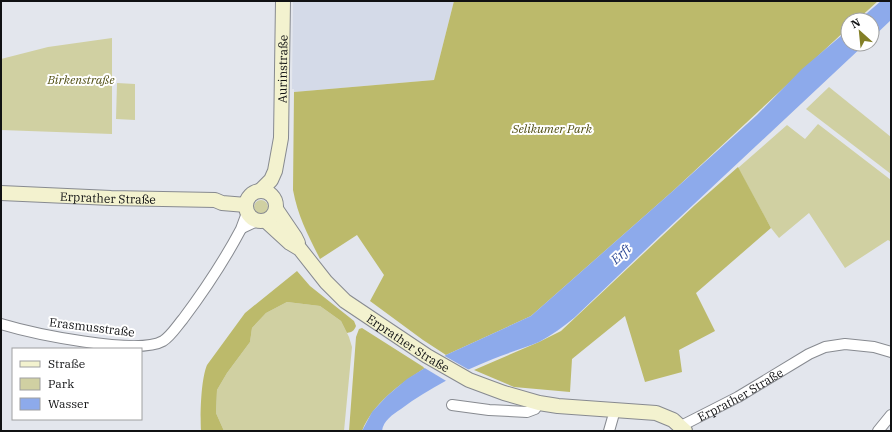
<svg xmlns="http://www.w3.org/2000/svg" width="892" height="432" font-family="'IBM Plex Serif',serif">
<style>
.built{fill:#d4dae8}
.green{fill:#d0d0a2}
.forest{fill:#bcba6b}
.water{fill:#8daaeb}
.pier{fill:#e3e6ed}
.lines{fill:none;stroke-linecap:round;stroke-linejoin:round}
.street-casing{stroke:#878a90;stroke-width:12}
.secondary-casing{stroke:#878a90;stroke-width:16}
.street{stroke:#fff;stroke-width:10}
.secondary{stroke:#f3f2cf;stroke-width:14}
.labels{text-anchor:middle;dominant-baseline:central;stroke-width:4;stroke-linejoin:round;paint-order:stroke}
.street-label{font-size:12px;fill:#101113;stroke:#fff}
.park-label{font-size:12px;font-style:italic;fill:#504e12;stroke:#fff}
.water-label{font-size:13px;font-style:italic;fill:#2c4895;stroke:#fff}
</style>
<rect width="100%" height="100%" fill="#e3e6ed"/>
<path class="built" d="M293,1H454L434,80L294,92V89H292Z"/>
<g class="green">
<path d="M112,38V134L1,130V59L48,47Z"/>
<path d="M117,83L135,84V120L116,119Z"/>
<path d="M829,87L891,137V174L806,109Z"/>
<path d="M818,124L891,180V242L888,240L845,268L809,213L779,238L771,228L738,168L787,125L805,139Z"/>
<circle cx="261" cy="207" r="7"/>
<path d="M287,302L320,306L341,321L349,337L352,347L344,431H224L216,413L217,390L227,373L250,342L252,328L266,313Z"/>
</g>
<g class="forest">
<path d="M454,1H878L857,20H848V28L674,190L531,316L446,355L423,340L370,301L384,275L357,235L320,259C308,235 298,217 293,190L294,92L434,80Z"/>
<path d="M738,167L771,228L696,293L715,331L679,350L682,372L645,382L625,316L572,359L570,392L514,387L474,370L539,342L561,331L695,205Z"/>
<path d="M297,271L310,286L354,321L356,326C354,331 352,332 347,333L341,321L320,306L287,302L266,313L252,328L250,342L227,373L217,390L216,413L224,431H201C200,415 201,379 207,365L245,313Z"/>
<path d="M362,328L425,368C400,384 373,403 362,431H349L356,337L359,329Z"/>
</g>
<g class="water">
<path d="M881,1H891V20L872,38V20H859Z"/>
<path d="M848,30V44H865L662,234L574,318C563,327 552,335 539,342C524,348 508,353 493,359C461,372 429,388 401,409C393,414 383,421 382,431H362L372,412L387,396L407,379L446,355L531,316L674,190L757,115L802,69Z"/>
</g>
<path class="pier" d="M443,355L471,371L448,382L423,367Z"/>
<g class="lines">
<g class="street-casing">
<g id="street">
<path d="M242,228L257,221"/>
<path d="M1,324C31,333 137,356 163,341C171,336 177,326 183,319C204,291 224,261 241,229C243,224 245,218 247,213"/>
<path d="M452,405L489,410L527,412L535,409L539,403"/>
<path id="s1" d="M681,426L738,397L809,354L825,347L845,344L874,347L891,352"/>
<path d="M609,431L613,417L614,410"/>
<path d="M878,431L891,415"/>
</g>
</g>
<g class="secondary-casing">
<g id="secondary">
<path id="s2" d="M260,191L271,180L275,171L281,138L283,1"/>
<circle cx="261" cy="206" r="15"/>
<path id="s3" d="M1,193L111,198L215,200L222,203L246,205"/>
<path d="M276,209L295,237L298,243"/>
<path id="s4" d="M266,221L290,243L300,249L326,282L345,301L427,356L469,380L504,393L539,403L558,406L656,413L673,420L685,431"/>
</g>
</g>
<use href="#street" class="street"/>
<use href="#secondary" class="secondary"/>
</g>
<g class="labels">
<g class="street-label">
<text stroke="none"><textPath href="#s2" startOffset="128">Aurinstraße</textPath></text>
<text stroke="none"><textPath href="#s3" startOffset="107">Erprather Straße</textPath></text>
<text transform="translate(92 327) rotate(7)">Erasmusstraße</text>
<text stroke="none"><textPath href="#s4" startOffset="189">Erprather Straße</textPath></text>
<text stroke="none"><textPath href="#s1" startOffset="67">Erprather Straße</textPath></text>
</g>
<g class="park-label">
<text x="81" y="79">Birkenstraße</text>
<text x="552" y="128">Selikumer Park</text>
</g>
<g class="water-label">
<text transform="translate(621 254) rotate(-43)">Erft</text>
</g>
</g>
<rect width="892" height="432" fill="none" stroke="#101113" stroke-width="4"/>
<rect x="12" y="348" width="130" height="72" fill="#ffffff" stroke="#9fa0a1"/>
<rect x="20" y="361" width="20" height="6" fill="#f3f2cf" stroke="#9fa0a1"/>
<text x="48" y="368" font-size="12" fill="#101113">Straße</text>
<rect x="20" y="378" width="20" height="12" fill="#d0d0a2" stroke="#9fa0a1"/>
<text x="48" y="388" font-size="12" fill="#101113">Park</text>
<rect x="20" y="398" width="20" height="12" fill="#8daaeb" stroke="#9fa0a1"/>
<text x="48" y="408" font-size="12" fill="#101113">Wasser</text>
<g transform="translate(860 32) rotate(333)"><circle r="19" fill="#ffffff" stroke="#9fa0a1"/>
<path d="M0-3L7 15L0 10L-7 15Z" fill="#837f27"/>
<text y="-6" font-size="11" font-weight="bold" text-anchor="middle" fill="#101113">N</text>
</g>
</svg>
